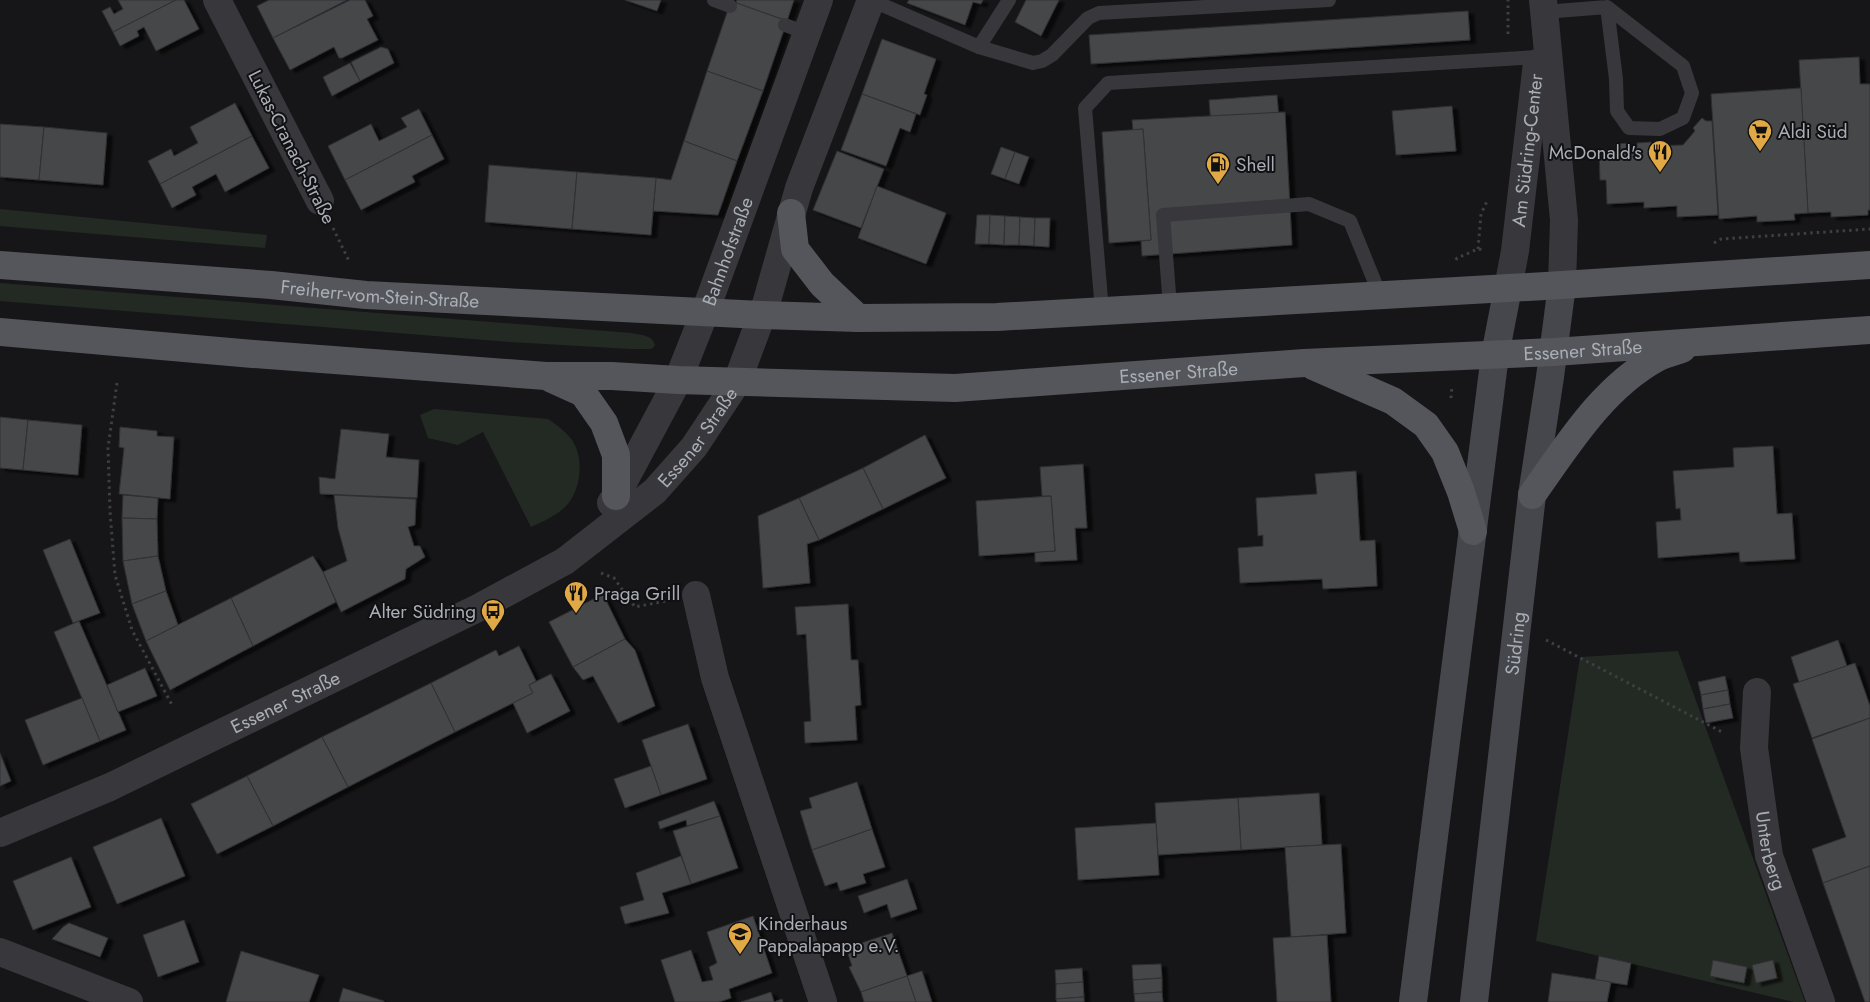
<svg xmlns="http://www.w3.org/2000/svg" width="1870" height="1002" font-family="Jost,sans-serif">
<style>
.green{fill:#232a23}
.building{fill:#45464a;stroke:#303034;filter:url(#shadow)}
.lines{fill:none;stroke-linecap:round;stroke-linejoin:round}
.path{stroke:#3e3f43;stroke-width:3;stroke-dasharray:2.5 4;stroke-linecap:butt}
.lane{stroke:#38383c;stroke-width:14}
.street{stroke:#38383c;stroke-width:28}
.secondary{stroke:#46474c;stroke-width:28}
.primary{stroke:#54565b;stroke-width:28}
.labels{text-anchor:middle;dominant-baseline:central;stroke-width:4;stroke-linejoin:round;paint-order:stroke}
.poi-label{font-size:19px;fill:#a9aeb6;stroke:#111113;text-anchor:start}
.street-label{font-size:19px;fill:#a9aeb6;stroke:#111113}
</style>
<defs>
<filter id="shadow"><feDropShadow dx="5.5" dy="3" stdDeviation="1" flood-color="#0009"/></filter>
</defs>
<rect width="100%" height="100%" fill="#161618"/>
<g class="green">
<path d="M0,209L267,235L265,248L0,226Z"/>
<path d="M0,283L631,333C640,335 654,335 655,346L651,349H631L510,342L0,301Z"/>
<path d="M434,409L548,419C557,425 565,431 572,440C585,459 581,492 564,508C555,516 542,522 531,527L483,432L458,445L428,438L420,415Z"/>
<path d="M1678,651L1805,1002H1794L1536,941L1580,657Z"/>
</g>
<g class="building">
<path d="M118,0H176L113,32L102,11L110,7L114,14L123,9Z"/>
<path d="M176,0H184L199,29L156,51L144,27L137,31L139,36L120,46L113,32Z"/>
<path d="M269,0H347L273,38L257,6Z"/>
<path d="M350,0H365L373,16L367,19L378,40L342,58H339L334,47L290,70L273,38Z"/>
<path d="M625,0H661L657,11Z"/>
<path d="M737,0H794L787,21L736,3Z"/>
<path d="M909,0H983L981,4L973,2L965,25L907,3Z"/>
<path d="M1026,0H1059L1041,36L1015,22Z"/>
<path d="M731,1L787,21L763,91L707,71Z"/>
<path d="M1468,11L1470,40L1091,64L1089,35Z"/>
<path d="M882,39L936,59L924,94L927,95L920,115L862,94Z"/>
<path d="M381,47L388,49L394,63L360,81L351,62Z"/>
<path d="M1859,57L1860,84H1870V210H1868V215L1831,217V212L1808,213L1799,60Z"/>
<path d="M350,63L360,81L332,96L323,77Z"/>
<path d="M707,71L763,91L737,161L684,141Z"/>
<path d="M1801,88L1808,213L1794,214L1795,220L1757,222V216L1719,219L1711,94Z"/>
<path d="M862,94L916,114L910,132L900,128L886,166L841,150Z"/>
<path d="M1277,95L1279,119L1211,124L1209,100Z"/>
<path d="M235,103L252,136L160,184L148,161L171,149L174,156L198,143L190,127Z"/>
<path d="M1452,106L1456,151L1396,155L1392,111Z"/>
<path d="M419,109L432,135L345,180L328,146L371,124L379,141L407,127L401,118Z"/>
<path d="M1285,112L1292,245L1142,256L1141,241L1151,240L1143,129L1133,130L1132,120Z"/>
<path d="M1702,118L1706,121H1712L1718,215L1677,217V206L1644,208V202L1607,204L1606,180H1600L1599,150L1616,149L1615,144L1630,143V148L1637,147V143L1651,142V146L1683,145L1695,131L1693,128Z"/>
<path d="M0,124L44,127L39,180L0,177Z"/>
<path d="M44,127L107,133L103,185L39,180Z"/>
<path d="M1143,129L1151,240L1109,243L1102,132Z"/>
<path d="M432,135L444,159L412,176L415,182L361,210L345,180Z"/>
<path d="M252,136L269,168L225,192L216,174L192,187L196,195L172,208L160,184Z"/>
<path d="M684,141L737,161L718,215L653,211L656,178L671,180Z"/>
<path d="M1001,147L1015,152L1005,179L991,174Z"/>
<path d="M837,151L884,169L861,228L813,210Z"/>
<path d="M1015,152L1029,157L1019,184L1005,179Z"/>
<path d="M489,165L577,172L572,229L485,222Z"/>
<path d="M577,172L656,178L651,235L572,229Z"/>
<path d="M877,186L946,213L926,264L858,238Z"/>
<path d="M977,215H990L989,244H975Z"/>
<path d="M990,215L1005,216L1004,245L989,244Z"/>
<path d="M1005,216L1020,217L1019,245H1004Z"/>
<path d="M1020,217L1035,218L1034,246L1019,245Z"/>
<path d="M1035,218H1050L1049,247L1034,246Z"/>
<path d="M0,417L28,420L23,470L0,468Z"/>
<path d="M28,420L82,425L78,475L23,470Z"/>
<path d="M120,427L157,431V436L174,437L170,499L119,494L124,448L119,447Z"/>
<path d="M341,429L389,434L386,457L419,460L417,498L320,494L319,477L335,479Z"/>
<path d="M925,435L946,478L883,509L863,468Z"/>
<path d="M1773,446L1777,514L1792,513L1795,559L1740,562L1739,552L1658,558L1656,522L1681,520L1680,508L1676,509L1673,471L1734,467L1733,448Z"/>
<path d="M1083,464L1087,528H1075L1077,560L1035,562V552L1055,551L1051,496H1042L1040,467Z"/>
<path d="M863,468L883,509L819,540L799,498Z"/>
<path d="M1356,471L1360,541L1375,540L1377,586L1323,589L1322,579L1240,583L1238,548L1263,546V535L1258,536L1256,498L1317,494L1315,474Z"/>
<path d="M123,495L158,498L157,519L122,518Z"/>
<path d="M334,495L416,499L415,525L408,527L414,546H420L425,557L406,569L405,579L341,612L323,572L347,561L338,528Z"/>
<path d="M1051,496L1055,551L979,556L976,501Z"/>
<path d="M799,498L819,540L807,544L810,583L763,588L758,516Z"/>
<path d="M122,518L157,519L158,556L123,561Z"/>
<path d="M70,539L100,613L73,623L43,550Z"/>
<path d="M158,556L166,591L132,604L123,561Z"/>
<path d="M313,556L323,572L336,602L253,646L231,598Z"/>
<path d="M166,591L178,625L146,641L132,604Z"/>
<path d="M603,594L625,639L573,667L549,622Z"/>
<path d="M231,598L253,646L170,690L146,641Z"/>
<path d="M848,604L851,660H858L861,705L855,706L857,740L805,743L804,722L811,721L806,634L797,635L795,607Z"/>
<path d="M79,621L126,730L100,741L54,632Z"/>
<path d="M625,639L635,650L655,706L618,723L593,676L583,680L573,667Z"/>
<path d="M1838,640L1847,666L1799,682L1791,657Z"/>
<path d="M519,646L536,681L529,685L533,693L455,732L431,683L496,650L499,656Z"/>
<path d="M1855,663L1870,706V718L1812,738L1793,684Z"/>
<path d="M145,668L157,696L118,712L107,685Z"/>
<path d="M551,674L570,711L527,733L513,703L533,693L529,685Z"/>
<path d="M1725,676L1728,690L1701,695L1698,682Z"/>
<path d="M431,683L455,732L348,787L322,737Z"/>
<path d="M1728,690L1730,704L1703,709L1701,695Z"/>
<path d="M82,698L100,741L43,765L25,720Z"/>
<path d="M1730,704L1733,718L1706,723L1703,709Z"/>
<path d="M1870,718V866L1823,883L1812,849L1846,837L1812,739Z"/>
<path d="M688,724L707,779L661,795L642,740Z"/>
<path d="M322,737L348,787L273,826L247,776Z"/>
<path d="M0,753L11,781L0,786Z"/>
<path d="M651,766L661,795L625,808L614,779Z"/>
<path d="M247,776L273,826L217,854L191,804Z"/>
<path d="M857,782L872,829L812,850L800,811L812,808L809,798Z"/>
<path d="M1319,793L1322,845L1241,850L1238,798Z"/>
<path d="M1238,798L1241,850L1158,855L1155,803Z"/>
<path d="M714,801L720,816L687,826L686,820L660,829L658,822Z"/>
<path d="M720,816L738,868L691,884L673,831Z"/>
<path d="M161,818L185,876L117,904L93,847Z"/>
<path d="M1156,823L1159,875L1078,880L1075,828Z"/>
<path d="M872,829L885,867L863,874L866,883L840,891L837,882L825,886L812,850Z"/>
<path d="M1341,844L1346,933L1291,937L1285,847Z"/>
<path d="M681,856L691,884L662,893L669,913L625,924L620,907L644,900L636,873Z"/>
<path d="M71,857L91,907L33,930L13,881Z"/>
<path d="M1870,866V1002H1865L1823,883Z"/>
<path d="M907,879L917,909L891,918L887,904L864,913L858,896Z"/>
<path d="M753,916L772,973L729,989L731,998L719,1002H675L661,960L691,950L702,982L713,980L709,967L717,963L707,932Z"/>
<path d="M184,920L199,962L158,977L143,935Z"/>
<path d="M69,923L108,938L100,957L52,939L63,927Z"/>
<path d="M892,933L907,976L861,992L849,967L852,966L846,948Z"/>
<path d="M1327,935L1331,1002H1277L1273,938Z"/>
<path d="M241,951L319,975L309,1002H226Z"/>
<path d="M1599,956L1631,963L1627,985L1595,980Z"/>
<path d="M1713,960L1747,967L1744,983L1710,976Z"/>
<path d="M1773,960L1777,978L1756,983L1752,965Z"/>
<path d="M1161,964L1162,978L1133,980L1132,965Z"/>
<path d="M1082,968L1083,982L1056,984L1055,970Z"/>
<path d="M922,971L932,1002H916L907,976Z"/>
<path d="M1552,973L1611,982L1607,1002H1548Z"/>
<path d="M907,976L916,1002H864L861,992Z"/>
<path d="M1162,978V992L1134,994L1133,980Z"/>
<path d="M1083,982L1084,997L1056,999V984Z"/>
<path d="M343,988L384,1001V1002H339Z"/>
<path d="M771,992L774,1002L782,999L783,1002H741Z"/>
<path d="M1162,992L1163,1002H1135L1134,994Z"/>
<path d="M1084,997V1002H1057L1056,999Z"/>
</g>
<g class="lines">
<g class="path">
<path d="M1508,34V0"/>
<path d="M333,228L350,263"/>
<path d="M1714,243L1721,239L1870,229"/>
<path d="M1478,249L1481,214L1488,199"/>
<path d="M1456,260L1457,258L1478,249L1484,250"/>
<path d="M117,383L108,448L110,511L115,575L132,630L172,705"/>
<path d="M1451,398L1452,386"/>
<path d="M601,573L614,578L635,607L666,601"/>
<path d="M1546,640L1724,733"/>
</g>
<g class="lane">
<path d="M714,0L730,6"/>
<path d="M871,0L979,47L1009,0"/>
<path d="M1544,12L1607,7L1683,66L1692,93L1683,118L1660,129L1629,128L1617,111L1616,79L1607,7"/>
<path d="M785,25L807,33"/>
<path d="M979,47L1033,63L1042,61L1052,55L1088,18L1099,13L1329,0"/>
<path d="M1170,307L1163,215L1309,204L1350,221L1380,295"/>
<path d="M1102,311L1085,108L1108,83L1538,57"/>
</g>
<g class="street">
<path d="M217,0L320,201"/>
<path d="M1543,0L1564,220L1562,285"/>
<path id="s1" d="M1508,288L1515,251L1537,63"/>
<path id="s2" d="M611,503L616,496L678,380L705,312L819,0"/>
<path d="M696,595L715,678L823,1002"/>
<path id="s3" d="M1757,692L1754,748L1769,856L1821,1002"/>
<path id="s4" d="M0,833L110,787L478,608L565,561L655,491L694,447L737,382L766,304L799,188L871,0"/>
<path d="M0,952L129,1002"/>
</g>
<g class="secondary">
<path d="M1413,1002L1495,355L1508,288"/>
<path id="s5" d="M1474,1002L1532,495L1550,377L1562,285"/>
</g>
<g class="primary">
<path d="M791,213L795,249L822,284L858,318"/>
<path id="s6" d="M0,265L271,285L366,295L761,315L858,318L997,317L1562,285L1870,265"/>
<path id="s7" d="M0,332L253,354L546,376H612L678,380L955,388L1304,363L1554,352L1870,330"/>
<path d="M1313,366L1393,401L1426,425L1445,452L1461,492L1473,531"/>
<path d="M552,379L583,393L604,423L616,455V496"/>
<path d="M1532,495C1567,446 1602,388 1657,358C1665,354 1674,352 1682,349"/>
</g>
</g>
<defs>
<g id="supermarket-pin" transform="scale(1.25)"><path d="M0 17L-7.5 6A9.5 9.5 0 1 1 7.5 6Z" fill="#e0a946" stroke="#111113"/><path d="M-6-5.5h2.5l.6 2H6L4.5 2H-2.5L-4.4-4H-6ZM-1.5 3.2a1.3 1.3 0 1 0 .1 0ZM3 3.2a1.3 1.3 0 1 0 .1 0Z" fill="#111"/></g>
<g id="restaurant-pin" transform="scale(1.25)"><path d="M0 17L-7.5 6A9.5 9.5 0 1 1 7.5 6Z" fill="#e0a946" stroke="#111113"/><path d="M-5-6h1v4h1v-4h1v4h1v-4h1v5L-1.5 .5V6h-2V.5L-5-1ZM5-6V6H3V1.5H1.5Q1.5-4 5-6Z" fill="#111"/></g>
<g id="fuel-pin" transform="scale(1.25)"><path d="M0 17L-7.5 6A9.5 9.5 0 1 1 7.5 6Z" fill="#e0a946" stroke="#111113"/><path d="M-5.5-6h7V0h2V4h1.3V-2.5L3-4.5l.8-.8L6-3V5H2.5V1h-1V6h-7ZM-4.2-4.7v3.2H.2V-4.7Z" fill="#111"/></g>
<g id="bus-pin" transform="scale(1.25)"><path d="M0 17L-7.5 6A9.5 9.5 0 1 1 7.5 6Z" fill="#e0a946" stroke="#111113"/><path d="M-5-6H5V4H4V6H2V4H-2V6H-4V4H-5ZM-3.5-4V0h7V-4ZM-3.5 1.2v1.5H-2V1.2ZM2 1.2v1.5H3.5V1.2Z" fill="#111"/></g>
<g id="school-pin" transform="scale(1.25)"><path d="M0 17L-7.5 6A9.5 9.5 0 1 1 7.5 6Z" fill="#e0a946" stroke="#111113"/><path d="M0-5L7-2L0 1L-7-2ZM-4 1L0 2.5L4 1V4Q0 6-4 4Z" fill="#111"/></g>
</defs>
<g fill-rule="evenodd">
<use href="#supermarket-pin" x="1760" y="131"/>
<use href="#restaurant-pin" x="1660" y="152"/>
<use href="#fuel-pin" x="1218" y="164"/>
<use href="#restaurant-pin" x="576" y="593"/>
<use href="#bus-pin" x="493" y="611"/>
<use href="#school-pin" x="740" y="934"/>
</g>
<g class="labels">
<g class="poi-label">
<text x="1778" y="131">Aldi Süd</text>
<text x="1642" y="152" text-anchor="end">McDonald's</text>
<text x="1236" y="164">Shell</text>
<text x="594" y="593">Praga Grill</text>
<text x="476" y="611" text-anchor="end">Alter Südring</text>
<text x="758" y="923">Kinderhaus<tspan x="758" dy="22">Pappalapapp e.V.</tspan></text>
</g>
<g class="street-label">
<text transform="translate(292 147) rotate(63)">Lukas-Cranach-Straße</text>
<text stroke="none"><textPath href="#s1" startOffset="139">Am Südring-Center</textPath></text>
<text stroke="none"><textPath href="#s2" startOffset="278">Bahnhofstraße</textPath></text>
<text stroke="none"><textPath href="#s6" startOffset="381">Freiherr-vom-Stein-Straße</textPath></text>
<text stroke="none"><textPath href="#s7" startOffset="1586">Essener Straße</textPath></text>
<text stroke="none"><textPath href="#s7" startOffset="1181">Essener Straße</textPath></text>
<text stroke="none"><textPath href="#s4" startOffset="810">Essener Straße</textPath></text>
<text stroke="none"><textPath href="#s5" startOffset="361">Südring</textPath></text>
<text stroke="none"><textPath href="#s4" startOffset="314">Essener Straße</textPath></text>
<text stroke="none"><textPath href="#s3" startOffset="160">Unterberg</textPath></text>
</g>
</g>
</svg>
